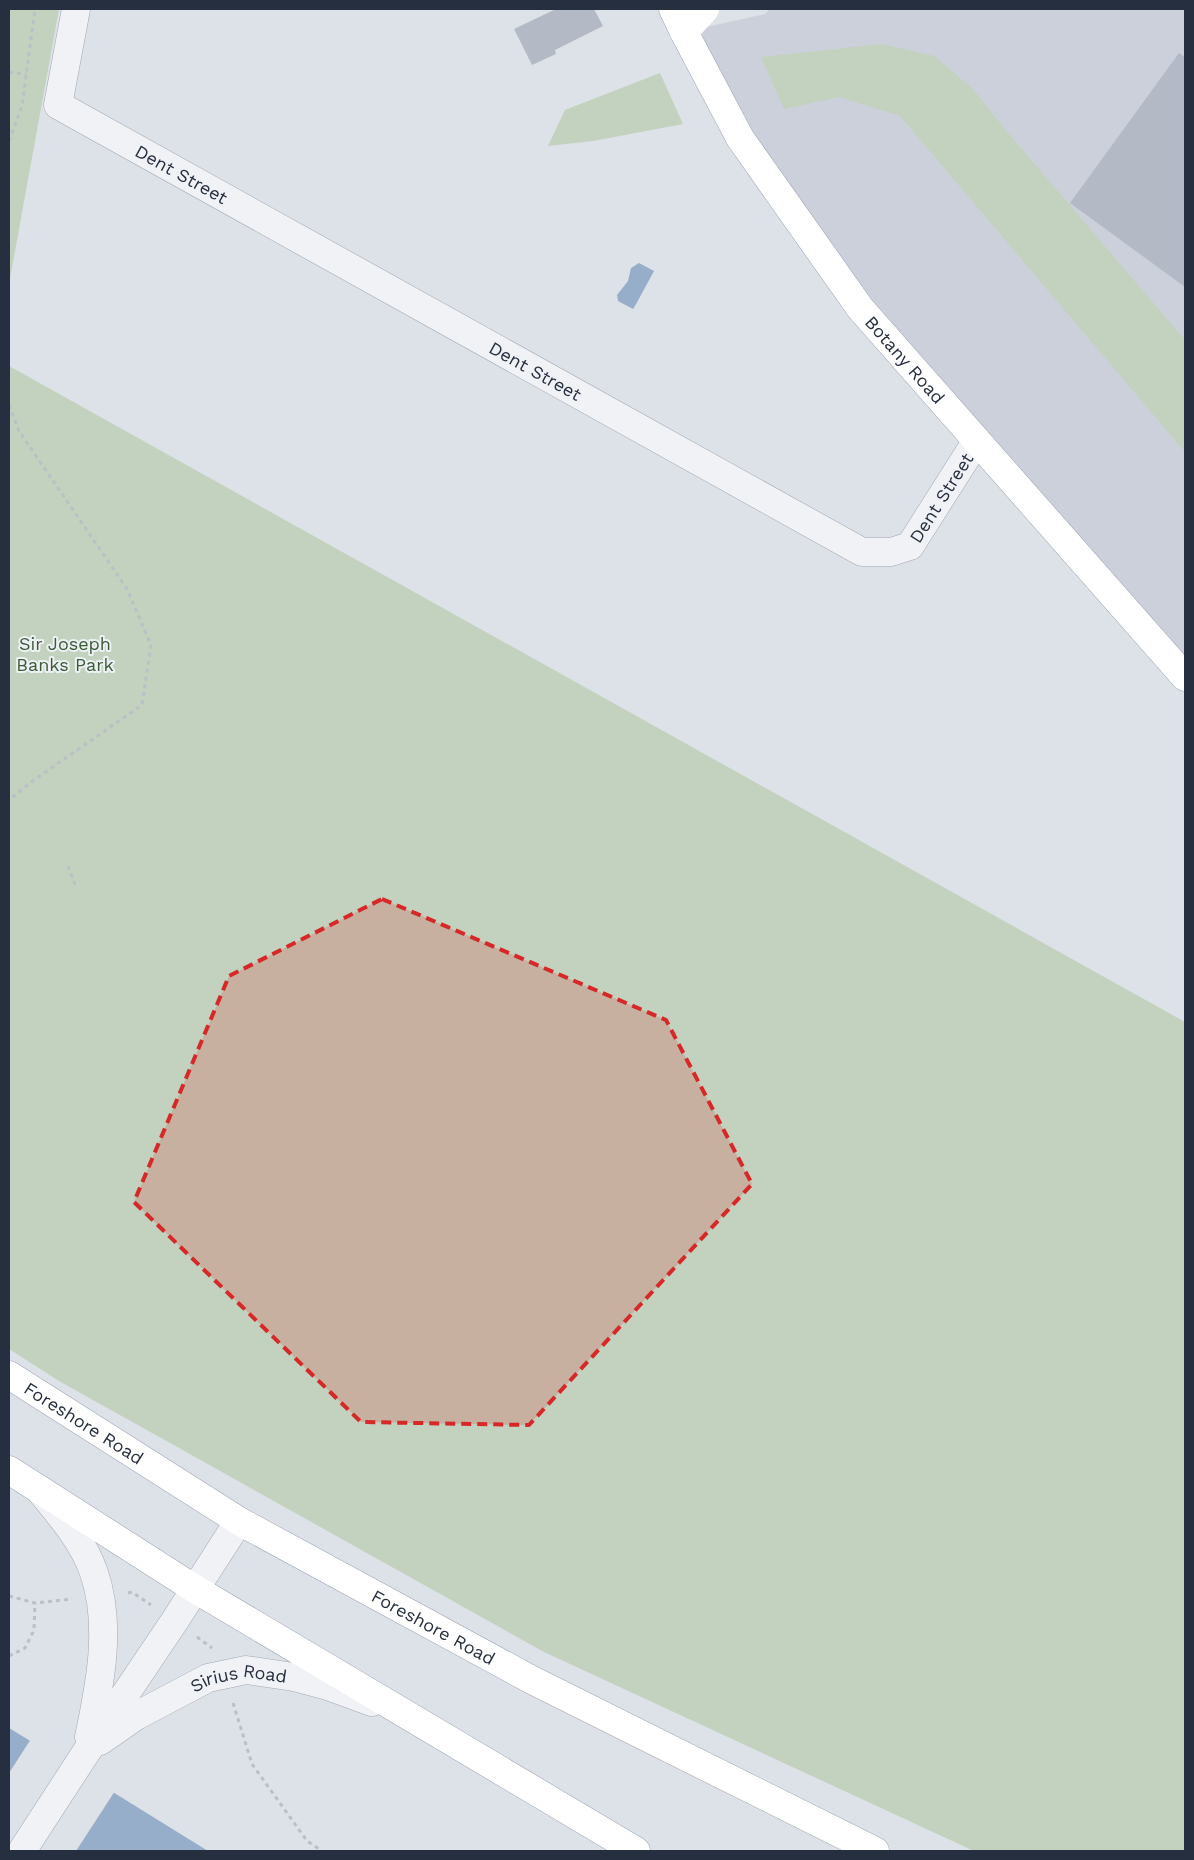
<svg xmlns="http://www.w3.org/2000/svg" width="1194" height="1860" font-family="'Work Sans',sans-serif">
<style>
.built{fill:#cbd0da}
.green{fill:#c3d2be}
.water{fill:#96aeca}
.pier{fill:#dde1e8}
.building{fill:#b4bac5}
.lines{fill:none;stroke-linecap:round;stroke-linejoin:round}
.street-casing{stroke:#a2a8b2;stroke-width:29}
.primary-casing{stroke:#9ca5b4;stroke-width:29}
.path{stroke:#bbbfc6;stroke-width:3;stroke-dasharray:4 4;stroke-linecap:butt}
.street{stroke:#f0f2f6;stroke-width:28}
.secondary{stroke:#fff;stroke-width:28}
.primary{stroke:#fff;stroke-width:28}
.marked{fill:#d62828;fill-opacity:0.2;stroke:#d62828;stroke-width:4;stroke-dasharray:10 6;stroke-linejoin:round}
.labels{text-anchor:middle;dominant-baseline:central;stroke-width:4;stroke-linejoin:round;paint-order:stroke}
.street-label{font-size:18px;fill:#262f3f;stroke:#edf0f5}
.park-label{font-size:18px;fill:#395b33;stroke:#edf0f5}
</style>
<rect width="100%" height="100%" fill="#dde1e8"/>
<path class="built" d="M770,9H1185V677L860,308L684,32L765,14Z"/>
<g class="green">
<path d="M9,9H59L9,284Z"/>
<path d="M882,44L934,56L972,88L1008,133L1185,340V452L900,116L839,97L784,109L761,57Z"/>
<path d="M660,73L683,124L593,141L548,146L565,110Z"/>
<path d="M9,366L1185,1022V1851H974L544,1652L59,1381L9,1349Z"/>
</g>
<g class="water">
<path d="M639,263L654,271L635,306L633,309L618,301L617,295L628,281L631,268Z"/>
<path d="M9,1728L32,1742L208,1851H9Z"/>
</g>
<path class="pier" d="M31,1739L115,1791L76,1851H9V1773Z"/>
<g class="building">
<path d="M556,9H594L603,26L555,50L556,54L532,65L514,29Z"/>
<path d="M1179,53L1185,57V287L1070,203Z"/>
</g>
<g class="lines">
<g class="street-casing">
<g id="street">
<path id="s1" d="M76,9L58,105L862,552H891L910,546L976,442"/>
<path d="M42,1493C62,1517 84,1543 94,1573C112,1625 100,1685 89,1737"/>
<path id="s2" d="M100,1741L136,1716L208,1678L246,1670L294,1677L328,1686L372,1702"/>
<path d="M22,1851L87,1751L174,1622L239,1521"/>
</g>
</g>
<g class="primary-casing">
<g id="primary">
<path id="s3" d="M673,9L684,32L740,138L860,308L1185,677"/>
<path id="s4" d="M9,1375L239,1521L532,1680L875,1851"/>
<path d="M9,1470L195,1589L636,1851"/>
</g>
</g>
<g class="path">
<path d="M9,72L26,74"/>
<path d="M9,141L22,106L35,9"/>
<path d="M9,405L19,431L127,589L151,645L142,705L34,780L9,800"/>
<path d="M68,866L76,887"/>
<path d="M128,1593L132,1592L151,1605"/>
<path d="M9,1596L35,1603L72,1599"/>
<path d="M197,1637L212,1648"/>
<path d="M9,1656L25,1648L34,1630L35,1603"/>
<path d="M233,1703L252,1764L307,1841L322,1851"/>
</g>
<use href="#street" class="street"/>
<path class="secondary" d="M684,32L705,9"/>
<use href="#primary" class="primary"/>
</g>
<path class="marked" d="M382,899L666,1020L752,1184L529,1425L361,1422L134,1202L229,976Z"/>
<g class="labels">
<g class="street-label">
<text stroke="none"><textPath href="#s1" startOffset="239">Dent Street</textPath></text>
<text stroke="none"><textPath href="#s3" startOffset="422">Botany Road</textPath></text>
<text stroke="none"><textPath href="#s1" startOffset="644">Dent Street</textPath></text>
<text stroke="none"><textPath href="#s1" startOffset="1124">Dent Street</textPath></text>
<text stroke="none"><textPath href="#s4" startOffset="89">Foreshore Road</textPath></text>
<text stroke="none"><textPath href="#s4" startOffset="494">Foreshore Road</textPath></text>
<text stroke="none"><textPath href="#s2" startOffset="156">Sirius Road</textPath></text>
</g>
<g class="park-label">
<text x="65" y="643">Sir Joseph<tspan x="65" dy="21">Banks Park</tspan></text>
</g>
</g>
<rect width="1194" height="1860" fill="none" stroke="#262f3f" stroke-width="20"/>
</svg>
